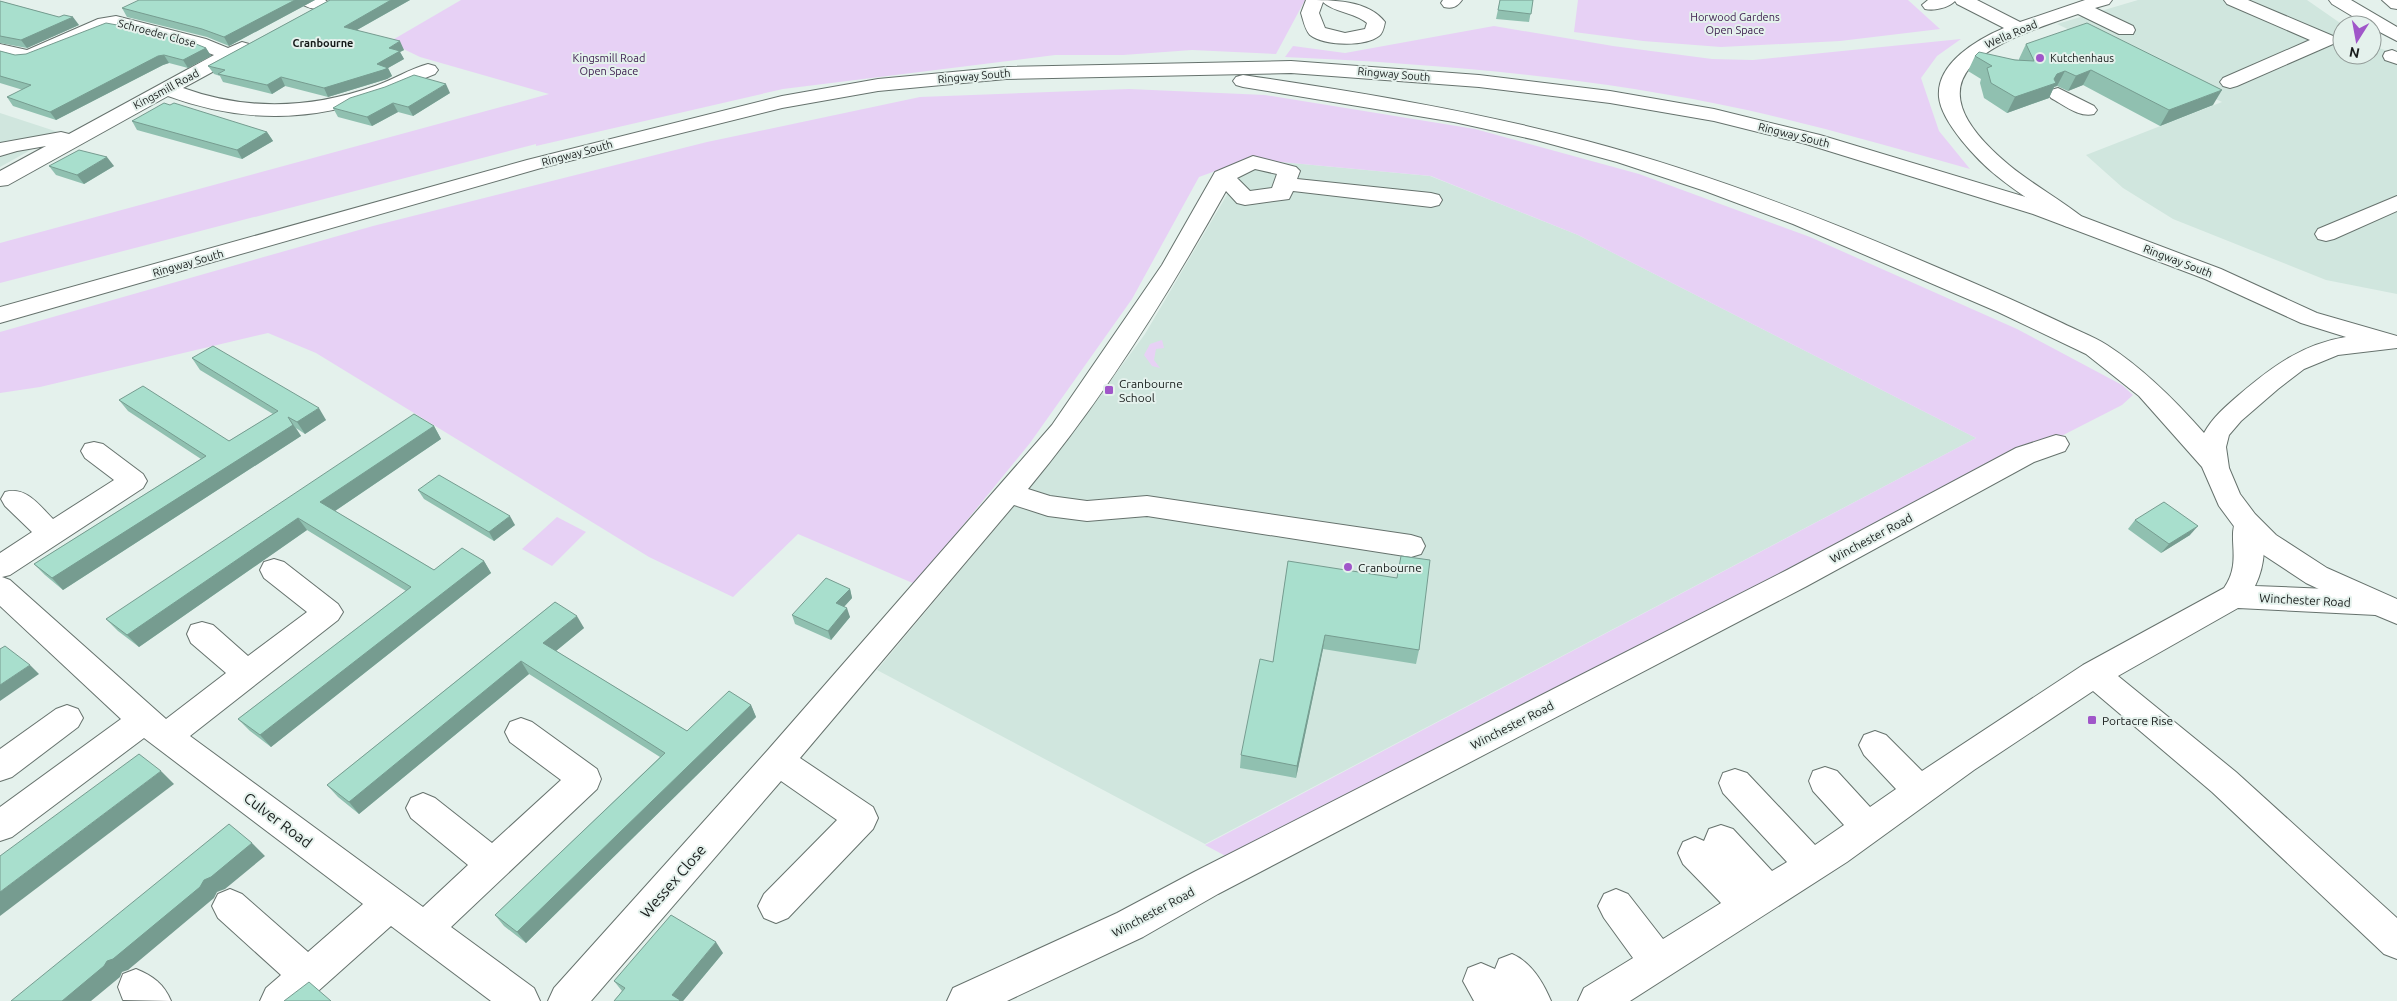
<svg xmlns="http://www.w3.org/2000/svg" width="2397" height="1001" font-family="Ubuntu,sans-serif">
<style>
.built{fill:#d0e6de}
.green{fill:#e7d1f5}
.lines{fill:none;stroke-linecap:round;stroke-linejoin:round}
.minor-casing{stroke:#66726d;stroke-width:2}
.major-casing{stroke:#66726d;stroke-width:2}
.minor{fill:#fff;fill-rule:evenodd}
.major{fill:#fff;fill-rule:evenodd}
.wall{fill:#90c0b0}
.shaded-wall{fill:#769c90}
.building{fill:#a8dfcd;stroke:#769c90}
.poi-dot{fill:#a056c9;stroke:#e4f1ec;stroke-width:2}
.labels{text-anchor:middle;dominant-baseline:central;stroke-width:4;stroke-linejoin:round;paint-order:stroke}
.far-park-label{font-size:11px;fill:#3a1a4c;stroke:#e4f1ec}
.far-street-label{font-size:11px;fill:#171b1a;stroke:#e4f1ec}
.far-neighbourhood-label{font-size:11px;font-weight:bold;fill:#171b1a;stroke:#e4f1ec}
.far-poi-label{font-size:11px;fill:#171b1a;stroke:#e4f1ec;text-anchor:start}
.poi-label{font-size:12px;fill:#171b1a;stroke:#e4f1ec;text-anchor:start}
.street-label{font-size:12px;fill:#171b1a;stroke:#e4f1ec}
.near-street-label{font-size:15px;fill:#171b1a;stroke:#e4f1ec}
</style>
<rect width="100%" height="100%" fill="#e4f1ec"/>
<g class="built">
<path d="M2138,0H2307L2343,25L2342,55H2372V45L2397,55V294L2326,280L2173,219L2123,188L2086,155L2222,102L2057,24Z"/>
<path d="M0,113L61,133L0,167Z"/>
<path d="M1248,159L1430,176L1578,235L1976,438L1205,844L877,670L1050,463L1145,334Z"/>
</g>
<g class="green">
<path d="M461,0H1305L1276,54L1192,50L1123,55H1055L783,89L536,146V144L0,283V243L549,94L420,57L389,42Z"/>
<path d="M1578,0H1908L1940,29L1840,41L1721,47L1643,41L1574,32Z"/>
<path d="M1494,26L1613,46L1712,59L1753,60L1961,39L1937,56L1921,78L1939,131L1970,169C1896,148 1822,127 1747,110C1595,77 1440,64 1285,57L1293,46L1345,53Z"/>
<path d="M1129,89L1265,95L1475,129L1639,174L1810,237L2017,329L2122,385L2133,395L2122,405L1233,860L1205,845L1976,438L1578,235L1431,176L1248,159L1199,177L1132,299L1030,443L915,584L798,534L733,597L649,557L316,353L268,333L40,387L0,393V332L373,226L707,142L920,97Z"/>
<path d="M1162,340L1164,348L1156,349L1154,360L1160,368L1152,366L1144,355L1150,344Z"/>
<path d="M557,517L586,532L552,566L522,549Z"/>
</g>
<g class="lines">
<g class="minor-casing">
<g id="minor">
<path d="M297,0H325L332,5L329,9C320,11 303,8 297,0Z"/>
<path d="M1306,0C1333,0 1368,0 1385,22C1384,27 1383,33 1379,36C1365,47 1324,46 1310,35C1305,30 1303,19 1301,13ZM1323,2C1335,13 1354,12 1367,23L1365,29L1345,33L1325,28L1319,13Z"/>
<path d="M1443,0H1462C1457,7 1452,9 1444,7L1441,3Z"/>
<path d="M1928,0H1977L2020,22L2085,0H2112L2109,4L2095,8L2133,26L2135,30L2133,34H2119L2078,14C1992,43 1901,75 2009,165C2032,184 2058,198 2081,216L2084,221L2081,226L2073,228L2065,226C2043,208 2019,194 1997,176C1978,161 1941,122 1939,97C1936,63 1978,39 2004,28L1957,4L1955,1C1948,8 1934,11 1925,9L1922,5Z"/>
<path d="M2224,0H2248L2333,36L2335,40L2333,44L2237,86L2230,88L2223,86L2220,82L2223,78L2310,40L2227,4Z"/>
<path d="M2329,0H2351L2397,27V41L2372,28V25H2367L2332,4Z"/>
<path d="M2382,0H2397V9L2391,8Z"/>
<path d="M116,16L206,39L228,48L242,42L249,44L251,48L249,52L183,88C247,111 310,109 375,86C393,80 409,69 428,64L435,66L438,70L435,74C419,80 405,88 389,94C312,122 245,124 168,96L8,185L0,186V171L46,146L17,151L0,156V143L61,132L69,134L214,55L192,47L116,27L38,59L21,62L0,56V44L27,50L98,19Z"/>
<path d="M2392,50L2397,52V64L2385,60L2383,56L2385,52Z"/>
<path d="M2058,88L2094,106L2097,110L2094,114C2079,118 2064,105 2051,98L2048,94L2051,90Z"/>
<path d="M1253,156L1296,167L1300,171L1297,179L1431,193L1439,195L1442,200L1439,205L1431,207L1293,191L1289,199L1245,205L1237,203L1226,191C1168,295 1104,398 1028,489L1050,496L1087,501L1147,496L1411,535L1421,538L1425,546L1421,554L1411,557L1147,516L1087,521L1048,516L1014,505L800,758L873,807L878,818L873,829L788,918L776,923L764,918L758,906L764,894L837,820L781,781L591,1001H548L554,988L767,751L1052,425L1162,265L1215,172ZM1255,169L1277,174L1272,188L1250,191L1237,178Z"/>
<path d="M2397,196V211L2334,239L2326,241L2318,239L2315,234L2318,229Z"/>
<path d="M2056,435L2065,437L2069,444L2065,451L2034,462L1807,586L1218,894L1143,937L1007,1001H947L953,988L1117,913L1194,872L1787,570L2016,448Z"/>
<path d="M94,442L103,444L143,474L147,481L143,488L10,575L2,577L10,580L166,719L226,673L191,643L187,634L191,625L202,622L213,625L248,656L307,612L264,578L260,570L264,562L274,559L284,562L338,604L343,612L338,620L190,736L423,907L468,865L411,818L406,808L411,798L423,793L435,798L492,843L561,780L510,742L505,732L510,722L521,718L532,722L597,769L601,779L597,789L451,927L534,988L540,1001H491L391,926L307,1001H260L266,988L281,975L218,918L212,906L218,894L230,889L242,894L308,952L363,904L144,738L12,837L0,841V807L121,719L0,606V553L32,532L5,506L1,499L5,492C26,486 39,505 53,519L114,480L85,458L81,451L85,444Z"/>
<path d="M2247,515L2257,518C2268,537 2265,566 2255,586L2376,591L2386,595L2391,603L2386,611L2376,615L2238,608L2118,676L2236,772L2397,918V959L2384,954L2212,792L2093,691L1974,770L1847,862L1630,1001H1578L1584,988L1633,958L1604,918L1598,906L1604,894L1616,889L1628,894L1663,939L1721,903L1683,864L1678,853L1683,842L1695,837L1704,841L1709,829L1721,825L1733,829L1772,871L1787,862L1723,793L1719,783L1723,773L1735,769L1747,773L1815,845L1844,825L1813,791L1809,781L1813,771L1825,767L1837,771L1870,807L1896,789L1864,755L1859,745L1864,735L1875,731L1886,735L1922,771L2083,665L2224,588C2243,561 2226,537 2237,518Z"/>
<path d="M67,705L78,709L83,718L78,727L12,777L0,781V749L56,709Z"/>
<path d="M1512,954C1531,962 1543,982 1551,1001H1474L1463,981L1468,968L1481,963L1495,969L1499,959Z"/>
<path d="M136,969C153,976 164,984 171,1001L123,1000L118,987L123,974Z"/>
</g>
</g>
<g class="major-casing">
<path id="major" d="M1291,61L1479,75L1610,91L1714,109L1820,135L2049,204L2221,269L2317,313L2397,336V348L2338,355L2304,369L2278,389L2241,421L2229,435L2226,447L2229,468L2240,494L2255,514L2276,535L2327,568L2397,599V624L2361,609L2306,583L2256,550L2236,529L2219,506L2202,467L2139,396L2086,354L1998,312L1793,224L1705,191L1617,162L1536,140L1454,122L1243,87L1236,85L1233,81L1236,77L1243,75C1359,92 1474,111 1587,141C1704,172 1816,215 1927,263C1972,282 2016,301 2060,322C2076,330 2093,336 2107,345C2144,369 2175,400 2204,433C2213,417 2226,406 2240,394C2273,366 2303,344 2346,337L2301,323L2205,279L2033,214L1806,144L1714,121L1610,103L1479,87L1291,73L1006,79L878,91L782,108L541,168L0,323V307L527,160L782,96L878,79L1006,67Z"/>
</g>
<use href="#minor" class="minor"/>
<use href="#major" class="major"/>
</g>
<g class="wall">
<path d="M315,0L229,46L207,37L127,17L122,8Z"/>
<path d="M330,0H410L357,30L404,50L400,52L404,59L388,68L392,76L387,79L328,97L285,86L272,94L223,82L220,76L214,74L208,66Z"/>
<path d="M1500,0H1533L1529,22L1496,19Z"/>
<path d="M0,1L59,17L79,25L27,48L0,43Z"/>
<path d="M2026,44L2213,105L2160,126L2083,85L2068,91L2057,86L2054,87L2049,98L2007,113L1984,98L1980,83L1981,79L1968,71L1975,56L2019,60V59Z"/>
<path d="M206,48L211,56L188,68L169,63L163,65L56,120L13,106L7,97L23,90L0,83V51L15,55Z"/>
<path d="M450,93L413,116L398,112L372,126L338,117L333,108Z"/>
<path d="M170,105L267,132L273,141L242,159L137,130L132,121Z"/>
<path d="M49,166H114L84,184L56,175Z"/>
<path d="M192,358L326,420L305,434L296,428L301,436L63,590L45,575L34,564L201,459L128,411L119,400L229,441L273,414L200,370Z"/>
<path d="M434,426L441,439L335,511L434,570L484,561L491,573L271,747L250,731L238,719L406,591L307,530L139,647L118,631L106,619Z"/>
<path d="M418,490L515,525L494,541L424,499Z"/>
<path d="M2135,520L2190,535L2161,553L2128,529Z"/>
<path d="M1288,561L1419,650L1416,664L1323,649L1296,778L1240,768L1241,755L1273,662Z"/>
<path d="M850,589L852,598L844,607L850,617L831,640L795,624L792,615Z"/>
<path d="M555,602L584,628L556,651L687,731L751,705L756,717L526,943L504,926L495,915L660,757L529,674L359,814L338,797L327,785Z"/>
<path d="M723,953L683,1001H614L622,991L614,981Z"/>
</g>
<g class="shaded-wall">
<path d="M295,0H315L229,46L224,37Z"/>
<path d="M391,0H410L348,35L344,27Z"/>
<path d="M73,17L79,25L27,48L21,40Z"/>
<path d="M400,41L404,50L400,52L404,59L388,68L392,76L387,79L328,97L324,88L377,64L389,48Z"/>
<path d="M206,48L211,56L188,68L183,60Z"/>
<path d="M164,55L169,63L163,65L56,120L50,112L158,56Z"/>
<path d="M2091,70L2083,85L2068,91L2076,76Z"/>
<path d="M2065,71L2057,86L2054,87L2049,98L2007,113L2015,97L2057,74Z"/>
<path d="M281,77L285,86L272,94L267,85Z"/>
<path d="M446,84L450,93L413,116L408,107Z"/>
<path d="M2222,90L2213,105L2160,126L2169,110Z"/>
<path d="M393,103L398,112L372,126L367,117Z"/>
<path d="M267,132L273,141L242,159L237,150Z"/>
<path d="M107,157L114,166L84,184L77,175Z"/>
<path d="M319,408L326,420L305,434L297,422Z"/>
<path d="M288,417L301,436L63,590L52,578Z"/>
<path d="M434,426L441,439L329,515L320,502Z"/>
<path d="M510,516L515,525L494,541L489,532Z"/>
<path d="M298,518L307,530L139,647L127,635Z"/>
<path d="M2198,526L2190,535L2161,553L2169,544Z"/>
<path d="M484,561L491,573L271,747L260,735Z"/>
<path d="M850,589L852,598L839,612L836,603Z"/>
<path d="M847,608L850,617L831,640L828,631Z"/>
<path d="M577,616L584,628L551,655L543,643Z"/>
<path d="M1325,635L1323,649L1296,778L1297,766Z"/>
<path d="M521,661L529,674L359,814L349,802Z"/>
<path d="M30,665L39,674L0,701V685Z"/>
<path d="M751,705L756,717L526,943L517,932Z"/>
<path d="M161,771L174,784L0,916V892Z"/>
<path d="M252,843L265,856L225,889L217,892L214,898L128,970L122,972L120,977L91,1001H62L107,961L204,880Z"/>
<path d="M716,942L723,953L683,1001H676L672,995Z"/>
</g>
<g class="building">
<path d="M139,0H295L224,37L202,29L122,8Z"/>
<path d="M330,0H391L344,27L400,41L389,48L400,51L377,64L388,68L383,70L324,88L281,77L267,85L218,74L225,70L208,66Z"/>
<path d="M1500,0H1533L1531,14L1498,10Z"/>
<path d="M0,1L59,17L64,15L73,17L21,40L0,36Z"/>
<path d="M118,22L186,40L206,48L183,60L164,55L158,56L50,112L7,97L31,85L0,76V51L15,55L26,54L106,23L117,25Z"/>
<path d="M2087,23L2222,90L2169,110L2091,70L2076,76L2065,71L2057,74L2054,79L2056,83L2015,97L1991,83L1987,68L1992,66L1975,56L1979,52L2015,60L2034,61L2026,44Z"/>
<path d="M414,75L446,84L408,107L393,103L367,117L333,108L350,98L385,87Z"/>
<path d="M164,103L170,105L174,103L267,132L237,150L132,121Z"/>
<path d="M79,150L107,157L77,175L49,166Z"/>
<path d="M213,346L319,408L297,422L288,417L293,425L52,578L34,564L206,456L119,400L143,386L229,441L278,411L192,358Z"/>
<path d="M414,414L434,426L320,502L434,570L462,548L484,561L260,735L238,719L411,587L298,518L127,635L106,619Z"/>
<path d="M439,475L510,516L489,532L418,490Z"/>
<path d="M2164,502L2198,526L2169,544L2135,520Z"/>
<path d="M1401,556L1430,560L1419,650L1325,635L1297,766L1241,755L1260,659L1273,662L1288,561L1397,578Z"/>
<path d="M826,578L850,589L836,603L847,608L828,631L792,615Z"/>
<path d="M555,602L577,616L543,643L687,731L729,691L751,705L517,932L495,915L665,753L521,661L349,802L327,785Z"/>
<path d="M5,646L30,665L0,685V649Z"/>
<path d="M139,754L161,771L0,892V856Z"/>
<path d="M229,824L252,843L211,877L204,880L200,887L113,959L107,961L104,966L62,1001H11Z"/>
<path d="M671,915L716,942L672,995L680,1000L679,1001H614L625,988L614,981Z"/>
<path d="M309,982L331,1001H284Z"/>
</g>
<g class="poi-dot">
<circle cx="2040" cy="58" r="5"/>
<rect x="1104" y="385" width="10" height="10" rx="2.5"/>
<circle cx="1348" cy="567" r="5"/>
<rect x="2087" y="715" width="10" height="10" rx="2.5"/>
</g>
<g class="labels">
<g class="far-park-label">
<text x="1735" y="17">Horwood Gardens<tspan x="1735" dy="13">Open Space</tspan></text>
<text x="609" y="58">Kingsmill Road<tspan x="609" dy="13">Open Space</tspan></text>
</g>
<g class="far-street-label">
<text transform="translate(157 33) rotate(15)">Schroeder Close</text>
<text transform="translate(2011 34) rotate(-23)">Wella Road</text>
<text transform="translate(1394 74) rotate(5)">Ringway South</text>
<text transform="translate(974 76) rotate(-5)">Ringway South</text>
<text transform="translate(166 89) rotate(-28)">Kingsmill Road</text>
<text transform="translate(1794 135) rotate(14)">Ringway South</text>
<text transform="translate(577 153) rotate(-15)">Ringway South</text>
<text transform="translate(2178 261) rotate(21)">Ringway South</text>
<text transform="translate(188 263) rotate(-16)">Ringway South</text>
</g>
<g class="far-neighbourhood-label">
<text x="323" y="43">Cranbourne</text>
</g>
<g class="far-poi-label">
<text x="2050" y="58">Kutchenhaus</text>
</g>
<g class="poi-label">
<text x="1119" y="383">Cranbourne<tspan x="1119" dy="14">School</tspan></text>
<text x="1358" y="567">Cranbourne</text>
<text x="2102" y="720">Portacre Rise</text>
</g>
<g class="street-label">
<text transform="translate(1871 538) rotate(-28)">Winchester Road</text>
<text transform="translate(2305 600) rotate(3)">Winchester Road</text>
<text transform="translate(1512 725) rotate(-27)">Winchester Road</text>
<text transform="translate(1153 912) rotate(-28)">Winchester Road</text>
</g>
<g class="near-street-label">
<text transform="translate(278 820) rotate(37)">Culver Road</text>
<text transform="translate(673 881) rotate(-49)">Wessex Close</text>
</g>
</g>
<g transform="translate(2357 40) rotate(191)"><circle r="24" fill="#e4f1ec" stroke="#929b98"/>
<path d="M0-4L9 19L0 12L-9 19Z" fill="#a056c9"/>
<text y="-8" font-size="14" font-weight="bold" text-anchor="middle" fill="#171b1a">N</text>
</g>
</svg>
